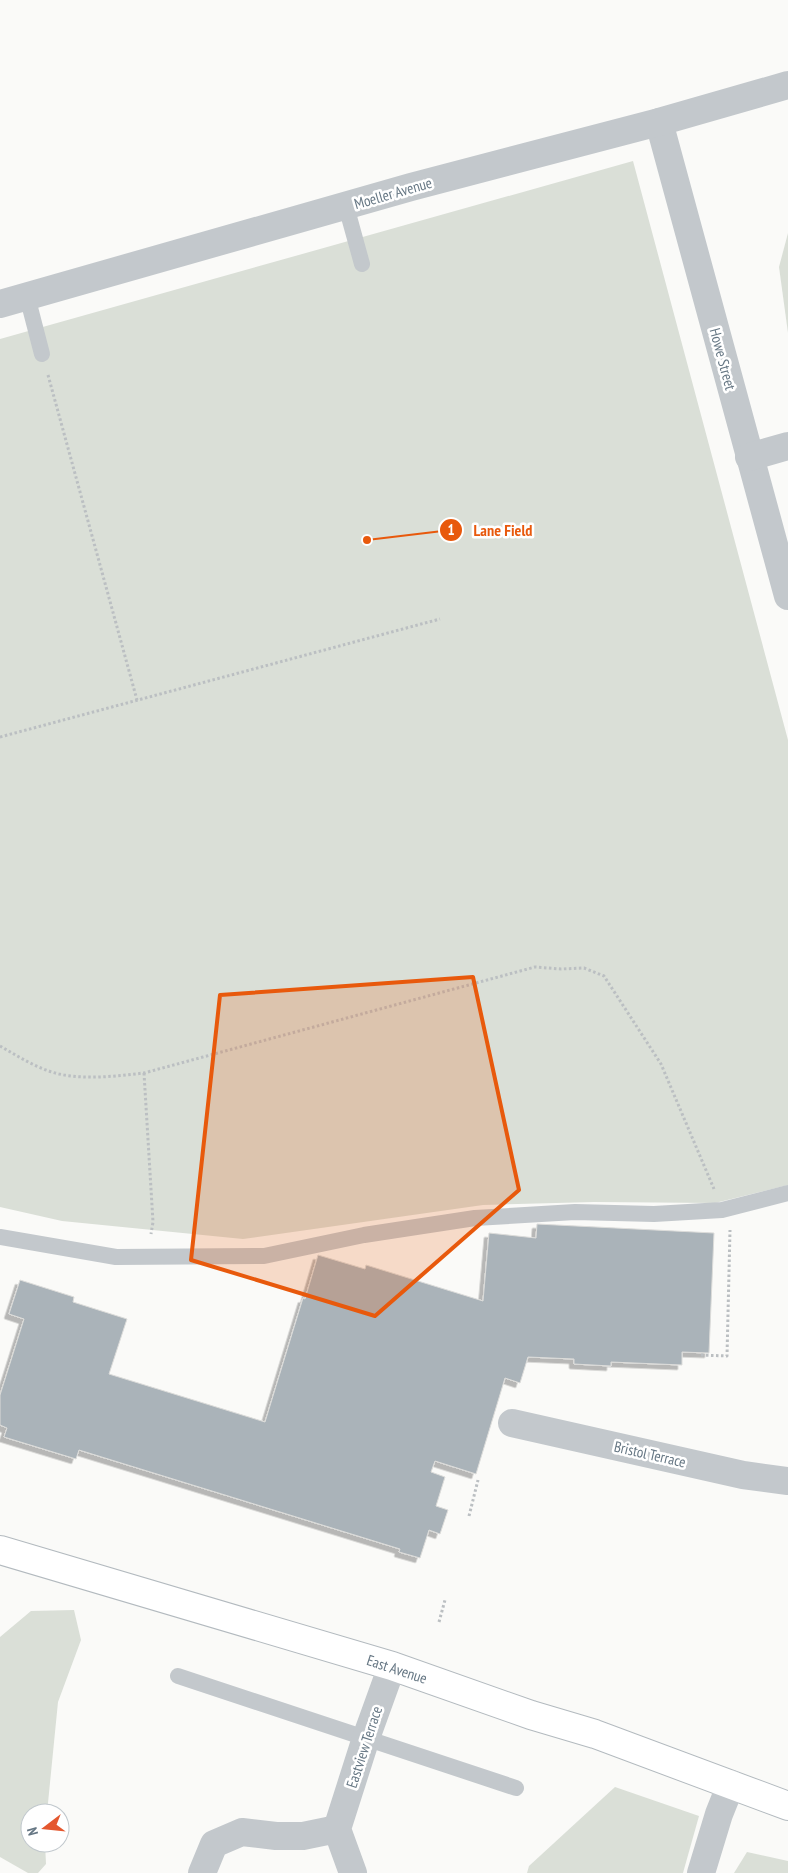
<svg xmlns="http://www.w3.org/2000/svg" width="788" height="1873" font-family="'PT Sans Narrow',sans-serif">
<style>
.green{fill:#dadfd7}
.building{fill:#aab3b9;stroke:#dcdcda;filter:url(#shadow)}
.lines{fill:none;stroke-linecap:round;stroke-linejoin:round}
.secondary-casing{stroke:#b3babf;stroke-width:30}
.path{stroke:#bbbfc2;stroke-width:3;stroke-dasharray:2.5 2.5;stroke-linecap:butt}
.lane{stroke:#c3c8cc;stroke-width:16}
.street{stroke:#c3c8cc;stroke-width:28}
.secondary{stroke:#fff;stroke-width:28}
.marked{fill:#e8590c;fill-opacity:0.2;stroke:#e8590c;stroke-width:4;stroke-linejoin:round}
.labels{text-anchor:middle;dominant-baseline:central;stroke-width:5;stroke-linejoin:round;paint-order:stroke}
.street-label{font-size:15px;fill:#657683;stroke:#fff}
.leader{fill:none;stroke:#e8590c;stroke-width:2}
.callout-dot{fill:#e8590c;stroke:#fff;stroke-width:2}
.mark-label{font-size:15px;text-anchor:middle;font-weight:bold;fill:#fff}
.callout-label{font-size:16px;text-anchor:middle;font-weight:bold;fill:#e8590c;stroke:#fff;stroke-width:5;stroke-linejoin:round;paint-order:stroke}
</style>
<defs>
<filter id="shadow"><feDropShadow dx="-4.5" dy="4.5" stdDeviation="0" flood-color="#0004"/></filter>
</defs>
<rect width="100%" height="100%" fill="#fafaf8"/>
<g class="green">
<path d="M633,161L788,740V1185L715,1203L594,1202L483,1205L243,1239L62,1221L0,1207V339Z"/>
<path d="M788,233V333L779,267Z"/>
<path d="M74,1610L81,1640L58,1702L47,1813H30V1843H45L46,1864L38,1873H28L0,1857V1637L31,1611Z"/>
<path d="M615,1787L699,1816L683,1873H527L529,1866Z"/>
<path d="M747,1852L788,1861V1873H734Z"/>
</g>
<path class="building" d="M537,1224L714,1233L709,1353L682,1352V1365L611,1362V1366L574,1364V1359L528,1357L520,1383L505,1378L476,1474L435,1461L431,1472L445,1477L436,1506L448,1510L440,1534L429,1530L420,1558L399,1552L400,1549L79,1450L76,1459L4,1437L7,1428L0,1425V1395L24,1319L9,1314L20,1280L74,1297L73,1302L127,1319L109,1374L265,1422L303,1298L305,1299L318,1255L365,1269L366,1265L483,1301L489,1233L536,1238Z"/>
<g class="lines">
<g class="secondary-casing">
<path id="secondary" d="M0,1550L392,1666L531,1715L595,1734L788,1806"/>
</g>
<g class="path">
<path d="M48,375L137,700"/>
<path d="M0,737L440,619"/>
<path d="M0,1046C19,1057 38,1069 59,1074C87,1080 116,1076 144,1073L535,967L561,969L584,968L604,976L661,1064L714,1189"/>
<path d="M144,1073L153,1222L151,1234"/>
<path d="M701,1355L727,1356L730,1230"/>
<path d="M469,1516L478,1480"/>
<path d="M439,1622L445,1600"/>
</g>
<g class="lane">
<path d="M346,206L362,264"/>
<path d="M27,296L42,354"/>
<path d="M0,1237L116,1257L264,1256L364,1235L475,1218L575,1212L654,1214L722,1210L788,1193"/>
<path d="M178,1676L516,1788"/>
</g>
<g class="street">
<path d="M659,122L788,596"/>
<path d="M0,304L411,187L659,122L788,85"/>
<path d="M749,457L788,446"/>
<path d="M512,1423L743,1475L788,1481"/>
<path d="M202,1873L214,1844L242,1832L276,1836H303L337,1829"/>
<path d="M353,1873L337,1829L366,1738L392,1666"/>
<path d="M701,1873L719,1814L731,1784"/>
</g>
<use href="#secondary" class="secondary"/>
</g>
<path class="marked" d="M473,977L519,1190L375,1316L191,1260L220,995Z"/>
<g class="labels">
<g class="street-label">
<text transform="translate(393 193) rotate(-16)">Moeller Avenue</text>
<text transform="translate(723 359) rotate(75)">Howe Street</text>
<text transform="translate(650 1454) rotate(13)">Bristol Terrace</text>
<text transform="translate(397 1669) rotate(18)">East Avenue</text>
<text transform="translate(364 1747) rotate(-72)">Eastview Terrace</text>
</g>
</g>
<path class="leader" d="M367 540L451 530"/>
<g class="callout-dot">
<circle cx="367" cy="540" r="5"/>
<circle cx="451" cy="530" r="12"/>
</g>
<g class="mark-label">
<text x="451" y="535">1</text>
</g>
<g class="callout-label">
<text x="503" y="536">Lane Field</text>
</g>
<g transform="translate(45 1828) rotate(254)"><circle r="24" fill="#ffffff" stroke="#c1c8cd"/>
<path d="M0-4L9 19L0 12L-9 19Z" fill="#e4572e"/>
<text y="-8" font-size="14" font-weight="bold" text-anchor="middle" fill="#657683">N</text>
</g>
</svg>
